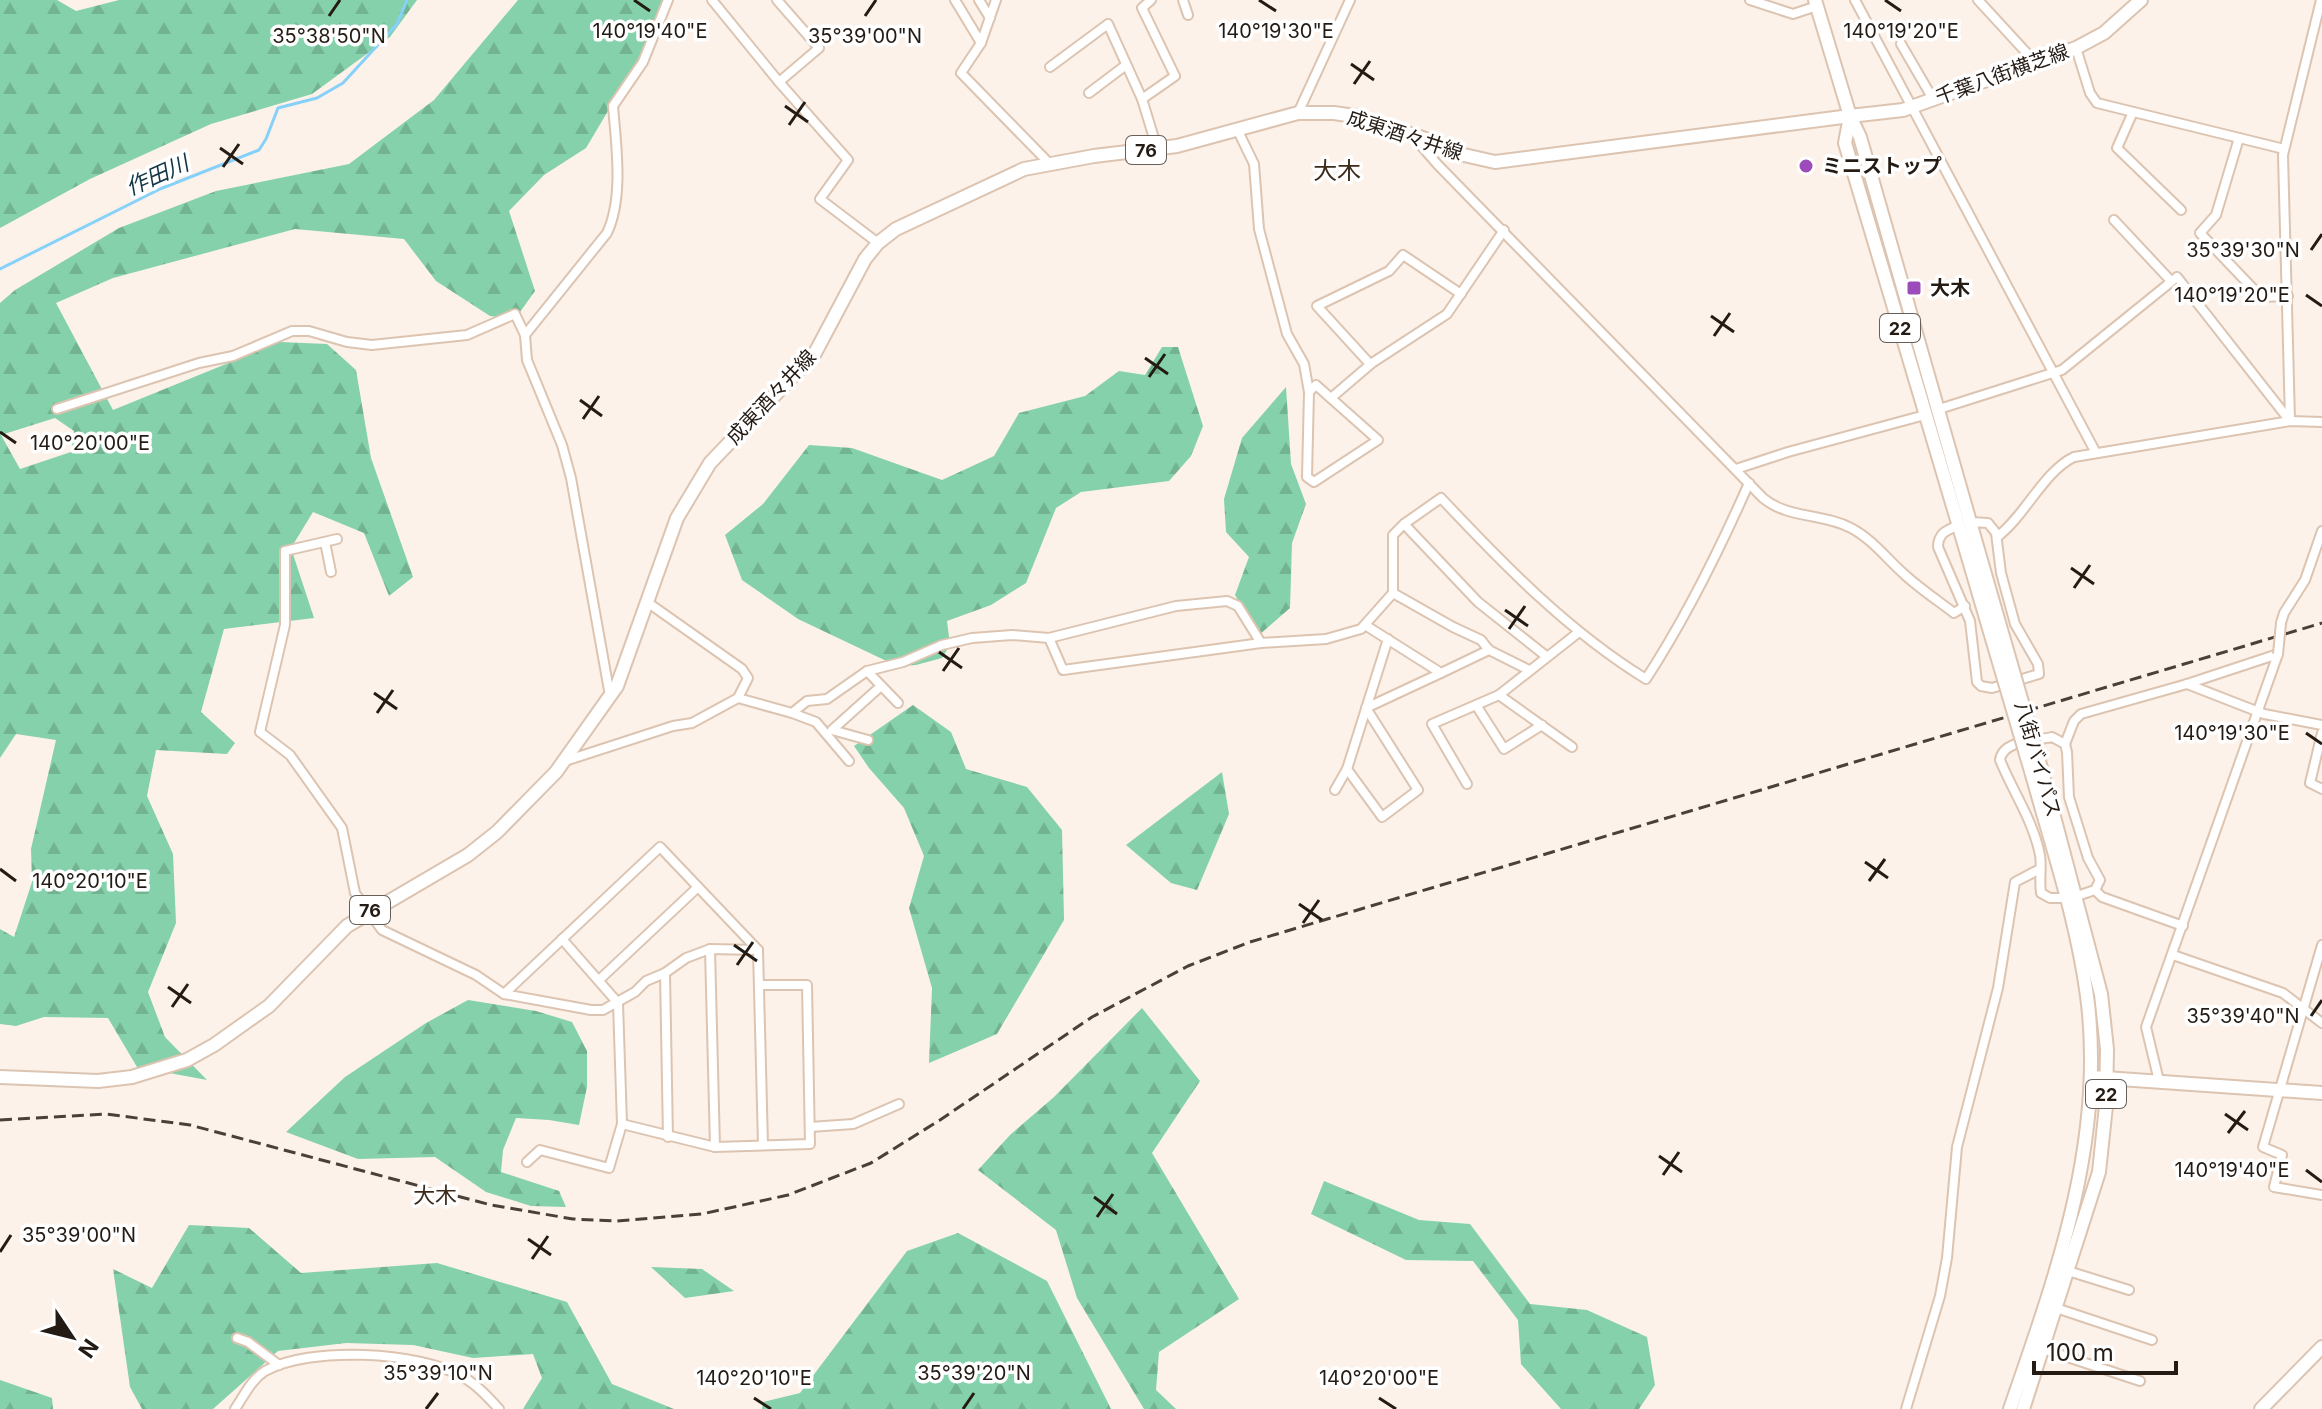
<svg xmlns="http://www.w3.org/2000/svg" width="2322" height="1409" font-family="Inter,'Noto Sans JP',sans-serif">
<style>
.forest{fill:url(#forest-firs);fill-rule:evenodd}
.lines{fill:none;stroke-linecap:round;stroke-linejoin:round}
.stream{stroke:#86d1f9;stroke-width:3}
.street-casing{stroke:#dcc4b1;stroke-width:12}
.secondary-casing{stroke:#dcc4b1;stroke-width:16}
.primary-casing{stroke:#dcc4b1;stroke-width:16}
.street{stroke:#fff;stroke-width:8}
.secondary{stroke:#fff;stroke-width:12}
.primary{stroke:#fff;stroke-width:12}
.rail{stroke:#494039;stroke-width:3;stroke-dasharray:12 6;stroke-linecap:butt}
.street-bridge-casing{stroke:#dcc4b1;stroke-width:12;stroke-linecap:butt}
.primary-bridge-casing{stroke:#dcc4b1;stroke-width:16;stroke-linecap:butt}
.street-bridge{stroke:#fff;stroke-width:8}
.primary-bridge{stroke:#fff;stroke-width:12}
.ticks{fill:none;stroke:#241b14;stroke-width:3}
.poi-dot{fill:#9d4bba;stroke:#fff;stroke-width:3}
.labels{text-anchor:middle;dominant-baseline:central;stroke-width:7;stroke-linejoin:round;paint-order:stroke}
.shield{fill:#fff;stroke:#665f5a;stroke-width:2}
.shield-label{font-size:18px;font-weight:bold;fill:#241b14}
.street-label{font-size:20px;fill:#241b14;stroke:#fff}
.poi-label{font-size:20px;font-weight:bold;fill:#241b14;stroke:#fff;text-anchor:start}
.water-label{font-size:22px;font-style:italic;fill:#133546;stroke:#fff}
.neighbourhood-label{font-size:22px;fill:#3c2a1a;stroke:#fff}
.quarter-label{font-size:24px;fill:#3c2a1a;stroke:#fff}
.ticks-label{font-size:20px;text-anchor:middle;fill:#241b14;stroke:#fff;stroke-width:7;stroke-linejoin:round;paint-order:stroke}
</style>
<defs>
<pattern id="forest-firs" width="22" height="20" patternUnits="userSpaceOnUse" patternTransform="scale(2)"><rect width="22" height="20" fill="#84d1ab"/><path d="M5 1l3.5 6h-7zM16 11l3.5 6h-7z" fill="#72b392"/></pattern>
</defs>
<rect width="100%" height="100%" fill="#fcf2ea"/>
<g class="forest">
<path d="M0,0H57L76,11L119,0H417L390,37L312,94L211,124L90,179L0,228Z"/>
<path d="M518,0H674L586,148L544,175L509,211L535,291L515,319L490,316L436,281L404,239L295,229L113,278L56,303L113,410L280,342L327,344L356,370L371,458L413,577L389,596L364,533L313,512L291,548L314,618L224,629L201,712L235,743L227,754L156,750L147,796L173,854L176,923L148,992L165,1037L207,1080L137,1067L108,1018L44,1017L16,1026L0,1024V929L14,937L32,882L31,849L56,740L16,734L0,758V303L15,290L119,228L216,191L349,164L434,100ZM55,418L74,431L71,452L20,469L1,435Z"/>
<path d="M1162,347H1178L1203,426L1191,456L1169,481L1081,492L1056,508L1026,583L991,605L947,621L950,645L942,658L916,665L897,666L798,619L742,580L725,535L763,504L809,445L852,448L942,480L994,456L1019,413L1085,396L1119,371L1145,375Z"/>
<path d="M1286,387L1291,464L1306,504L1292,543L1290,608L1259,635L1235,595L1249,557L1226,532L1224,499L1242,438Z"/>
<path d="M913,705L951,732L966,769L1027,787L1062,830L1064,920L997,1034L929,1063L932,988L909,908L924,856L904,808L869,768L854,746Z"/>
<path d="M1222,772L1229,814L1197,890L1171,883L1126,845Z"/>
<path d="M468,1000L536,1011L572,1022L587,1051V1087L579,1125L549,1120L516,1118L503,1150L501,1172L559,1191L566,1207L531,1206L486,1192L435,1157L358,1159L286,1132L345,1077L426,1023Z"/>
<path d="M1142,1008L1200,1081L1152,1153L1239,1299L1159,1352L1156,1390L1176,1409H1144L1077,1298L1056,1230L978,1170L1010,1135L1054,1097Z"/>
<path d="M1324,1181L1419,1220L1470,1224L1530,1304L1587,1310L1647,1337L1655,1385L1639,1409H1561L1521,1364L1518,1320L1473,1261L1406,1260L1311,1214Z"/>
<path d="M189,1225L249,1228L301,1273L437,1263L567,1302L612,1384L674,1409H523L542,1378L533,1354L473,1358L413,1345L346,1343L278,1351L213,1409H142L130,1387L113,1269L152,1288Z"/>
<path d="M958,1233L1047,1281L1111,1409H762L763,1402L800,1393L907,1251Z"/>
<path d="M651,1267L702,1269L734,1291L685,1298Z"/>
<path d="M0,1380L52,1398L53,1409H0Z"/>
</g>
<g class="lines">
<path class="stream" d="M0,269L160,189L259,150L266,139L278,108L317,98L343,83L397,24L407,0"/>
<g class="street-casing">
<g id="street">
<path d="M712,0L779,82L819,48L777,0"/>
<path d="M955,0L981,43"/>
<path d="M979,0L990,18"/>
<path d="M996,0L981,43L961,73L1049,163"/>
<path d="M1183,0L1188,15"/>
<path d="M1750,0L1793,14L1817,6"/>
<path d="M1855,0L2096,453"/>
<path d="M1978,0L2035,62"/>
<path d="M1901,44L1933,99"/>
<path d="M2076,48L2090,93L2097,103L2284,149"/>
<path d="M1050,67L1108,24L1142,99L1157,148"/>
<path d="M779,82L848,160L820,199L878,243"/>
<path d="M1089,93L1126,65"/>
<path d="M1142,99L1175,76L1142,8L1151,0"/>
<path d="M2133,112L2117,148L2181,210"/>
<path d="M1298,113L1350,0"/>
<path d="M1237,129L1254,164L1259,229L1287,334L1304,364L1309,392"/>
<path d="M1420,137L1418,142L1438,165L1763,498C1788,519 1823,513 1851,528C1872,539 1887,559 1904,574C1919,588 1937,600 1954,613L1965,606"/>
<path d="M2239,138L2216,215L2200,233L2261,297L2288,296"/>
<path d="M2114,220L2171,281"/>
<path d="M525,335L607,233C624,197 616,144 613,106L643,62L668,0"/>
<path d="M1370,364L1317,306L1389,271L1403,255L1461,294"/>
<path d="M1316,385L1378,440L1314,482L1307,477L1309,392Z"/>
<path d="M1331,398L1372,363L1447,314L1504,230"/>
<path d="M57,409L199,363L233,356L292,331H309L347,342L372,345L467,335L515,314L525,335L527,360L562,445L571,478L610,696"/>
<path d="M1936,410L2062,370L2177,277L2290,421"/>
<path d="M2290,420L2283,155L2321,0"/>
<path d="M1736,469L1788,452L1925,415"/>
<path d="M1959,525C1947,530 1938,533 1938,547L1970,621L1977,682L1981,686L1992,688L2039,674L2038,664L2015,624L2001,573L1996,533L1988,523L1970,522"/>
<path d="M1997,537C2025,516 2044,471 2074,457L2290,421L2322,422"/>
<path d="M337,539L285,551V625L260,732L290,755L342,828L355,893L382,930L476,975L504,994L591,1010H603L635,992L646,981L665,973L686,958L710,949L758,950"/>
<path d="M325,542L331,572"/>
<path d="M1393,593V535L1404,524"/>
<path d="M647,602L742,669L748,678L738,698"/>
<path d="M2281,623L2284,613L2305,580L2322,531"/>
<path d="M1365,625L1441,673L1489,650"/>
<path d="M1049,638L1063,670L1261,643L1326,639L1361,629L1393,593L1453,627L1481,640L1489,650L1529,670"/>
<path d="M1546,656L1478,602L1404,524L1441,498C1504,565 1568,631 1646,679C1687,616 1719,551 1749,483"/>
<path d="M867,671L898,703"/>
<path d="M2187,684L2264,714L2322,725"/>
<path d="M1499,695L1572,747"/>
<path d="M1476,705L1504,749L1542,725"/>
<path d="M792,713L816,722L849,761"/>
<path d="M2322,733L2310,783L2322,789"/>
<path d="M868,740L832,730L881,686"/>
<path d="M2065,744L2074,721L2081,714L2187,684L2278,654"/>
<path d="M565,761L673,726L692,723L738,698L792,713L807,701L827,699L867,671L903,662L942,645L972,638L1012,635L1049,638L1176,606L1227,601L1238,606L1261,643"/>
<path d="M1347,769L1382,817L1418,790L1366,708L1441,673"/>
<path d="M1467,784L1432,724L1499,695L1579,632"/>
<path d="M1335,790L1347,769L1388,639"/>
<path d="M2095,890L2102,897L2183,926"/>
<path d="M2067,898H2050L2041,893C2039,880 2042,867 2040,855C2033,820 2013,792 2000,760C2003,740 2035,741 2052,737L2065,744L2067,752L2069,797L2088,858L2100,880L2095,890L2077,896"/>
<path d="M2322,945L2263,1147L2282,1155L2274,1187L2322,1195"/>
<path d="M710,949L715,1147"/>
<path d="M2173,955L2283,993L2322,1023"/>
<path d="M665,973L668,1137"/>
<path d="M599,980L698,887"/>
<path d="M504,994L660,847L758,950L763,1145"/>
<path d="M2159,1081L2146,1027L2278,654"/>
<path d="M622,1124L715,1147L810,1144L807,985H759"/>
<path d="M810,1127L853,1124L899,1104"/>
<path d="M527,1162L540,1150L609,1168L622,1124L618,1003L562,939"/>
<path d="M2068,1271L2129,1290"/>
<path d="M2056,1308L2152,1340"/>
<path d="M237,1338L248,1342L279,1365"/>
<path d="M2043,1349L2140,1381"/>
<path d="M235,1409C244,1396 251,1380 265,1371C309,1346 419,1351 463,1377C477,1385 488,1397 499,1409"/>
<path d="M1906,1409L1940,1296L1947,1258L1957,1147L1998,988L2015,882L2040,869"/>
</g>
</g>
<g class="secondary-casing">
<g id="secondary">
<path d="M2091,1077L2322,1093"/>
<path d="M2261,1409L2322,1347"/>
</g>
</g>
<g class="primary-casing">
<g id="primary">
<path d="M1815,0L1850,116L1860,137L1974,536"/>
<path d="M1850,116L1845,143L1963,540"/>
<path d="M0,1077L98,1081L132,1077L187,1060L214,1045L269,1006L347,926L468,855L497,832L556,772L617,686L677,518L710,463L815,353L865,259L878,243L896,229L1024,169L1094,156L1177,146L1298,113H1334L1354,116L1420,137L1464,155L1495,162L1850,116L1903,110L2076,48L2104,33L2141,0"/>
<path d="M2010,1409C2056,1276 2106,1139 2087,996C2077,921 2053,850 2033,778"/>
<path d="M2023,1409L2099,1172L2106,1106L2107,1049L2101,994L2043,775"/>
</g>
</g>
<use href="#street" class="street"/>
<use href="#secondary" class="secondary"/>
<use href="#primary" class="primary"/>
<path class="rail" d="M0,1120L106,1114L190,1125L491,1205L573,1219L616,1221L702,1214L788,1195L871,1163L940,1120L1092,1017L1188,966L1250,942L2322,623"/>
<g class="street-bridge-casing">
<path id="street-bridge" d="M2278,654L2281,623"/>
</g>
<g class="primary-bridge-casing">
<g id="primary-bridge">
<path d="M1974,536L2043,775"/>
<path d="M1963,540L2033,778"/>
</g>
</g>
<use href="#street-bridge" class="street-bridge"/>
<use href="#primary-bridge" class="primary-bridge"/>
</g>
<path class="ticks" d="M634,0L650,11M1259,0L1276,11M1885,0L1901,11M329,16L340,0M865,16L876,0M1351,64L1374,80M1354,84L1370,61M785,106L808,122M789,125L805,102M220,148L243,164M223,167L239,144M2311,250L2322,234M2306,295L2322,306M1711,316L1734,332M1714,336L1730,313M1145,358L1168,374M1149,377L1165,354M580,400L602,416M583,419L599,396M0,432L16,443M2071,568L2094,584M2074,588L2090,565M1505,610L1528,626M1509,629L1525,606M939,652L962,668M943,671L959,648M374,693L397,709M377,713L393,690M2306,733L2322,744M1865,862L1888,878M0,869L16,881M1869,881L1885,859M1299,904L1322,920M1303,923L1319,900M734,945L757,961M737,965L753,942M168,987L191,1003M172,1007L188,984M2311,1016L2322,1000M2225,1114L2248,1130M2228,1133L2245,1111M1659,1156L1682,1172M2306,1170L2322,1182M1663,1175L1679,1152M1094,1197L1117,1214M1097,1217L1113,1194M528,1239L551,1255M0,1252L11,1235M532,1259L548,1236M754,1398L771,1409M1379,1398L1396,1409M426,1409L438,1393M963,1409L974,1393"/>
<g class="poi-dot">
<circle cx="1806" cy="166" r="8"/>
<rect x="1906" y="280" width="16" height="16" rx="4"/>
</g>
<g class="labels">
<g class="shield">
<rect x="1126" y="136" width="40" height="28" rx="6"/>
<rect x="1880" y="314" width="40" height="28" rx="6"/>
<rect x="350" y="896" width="40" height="28" rx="6"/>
<rect x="2086" y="1080" width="40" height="28" rx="6"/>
</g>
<g class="shield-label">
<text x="1146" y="150">76</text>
<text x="1900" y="328">22</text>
<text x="370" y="910">76</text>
<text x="2106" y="1094">22</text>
</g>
<g class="street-label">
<text transform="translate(2002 74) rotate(-20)">千葉八街横芝線</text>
<text transform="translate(1405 135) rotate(18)">成東酒々井線</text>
<text transform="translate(771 397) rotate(-47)">成東酒々井線</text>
<text transform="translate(2038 759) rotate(74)">八街バイパス</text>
</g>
<g class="poi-label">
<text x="1822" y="166">ミニストップ</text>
<text x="1930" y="288">大木</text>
</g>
<g class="water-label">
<text transform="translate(157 175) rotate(-24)">作田川</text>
</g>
<g class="neighbourhood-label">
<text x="435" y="1195">大木</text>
</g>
<g class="quarter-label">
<text x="1337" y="170">大木</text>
</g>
</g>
<g class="ticks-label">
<text x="1901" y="38">140°19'20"E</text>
<text x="650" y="38">140°19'40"E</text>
<text x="1276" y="38">140°19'30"E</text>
<text x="329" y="43">35°38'50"N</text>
<text x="865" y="43">35°39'00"N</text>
<text x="2243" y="257">35°39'30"N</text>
<text x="2232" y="302">140°19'20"E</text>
<text x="90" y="450">140°20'00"E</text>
<text x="2232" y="740">140°19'30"E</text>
<text x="90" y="888">140°20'10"E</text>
<text x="2243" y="1023">35°39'40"N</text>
<text x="2232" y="1177">140°19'40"E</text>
<text x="79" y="1242">35°39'00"N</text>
<text x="438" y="1380">35°39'10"N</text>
<text x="974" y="1380">35°39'20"N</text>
<text x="754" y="1385">140°20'10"E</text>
<text x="1379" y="1385">140°20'00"E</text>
</g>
<g transform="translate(72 1337) rotate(125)" stroke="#ffffff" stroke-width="6" paint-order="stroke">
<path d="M0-6L14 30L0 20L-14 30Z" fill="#241b14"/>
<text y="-12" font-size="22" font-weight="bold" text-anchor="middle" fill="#241b14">N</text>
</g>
<path d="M2034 1361v12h142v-12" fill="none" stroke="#241b14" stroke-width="4"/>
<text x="2046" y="1361" font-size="24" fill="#241b14" stroke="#ffffff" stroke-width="6" paint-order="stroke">100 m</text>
</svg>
